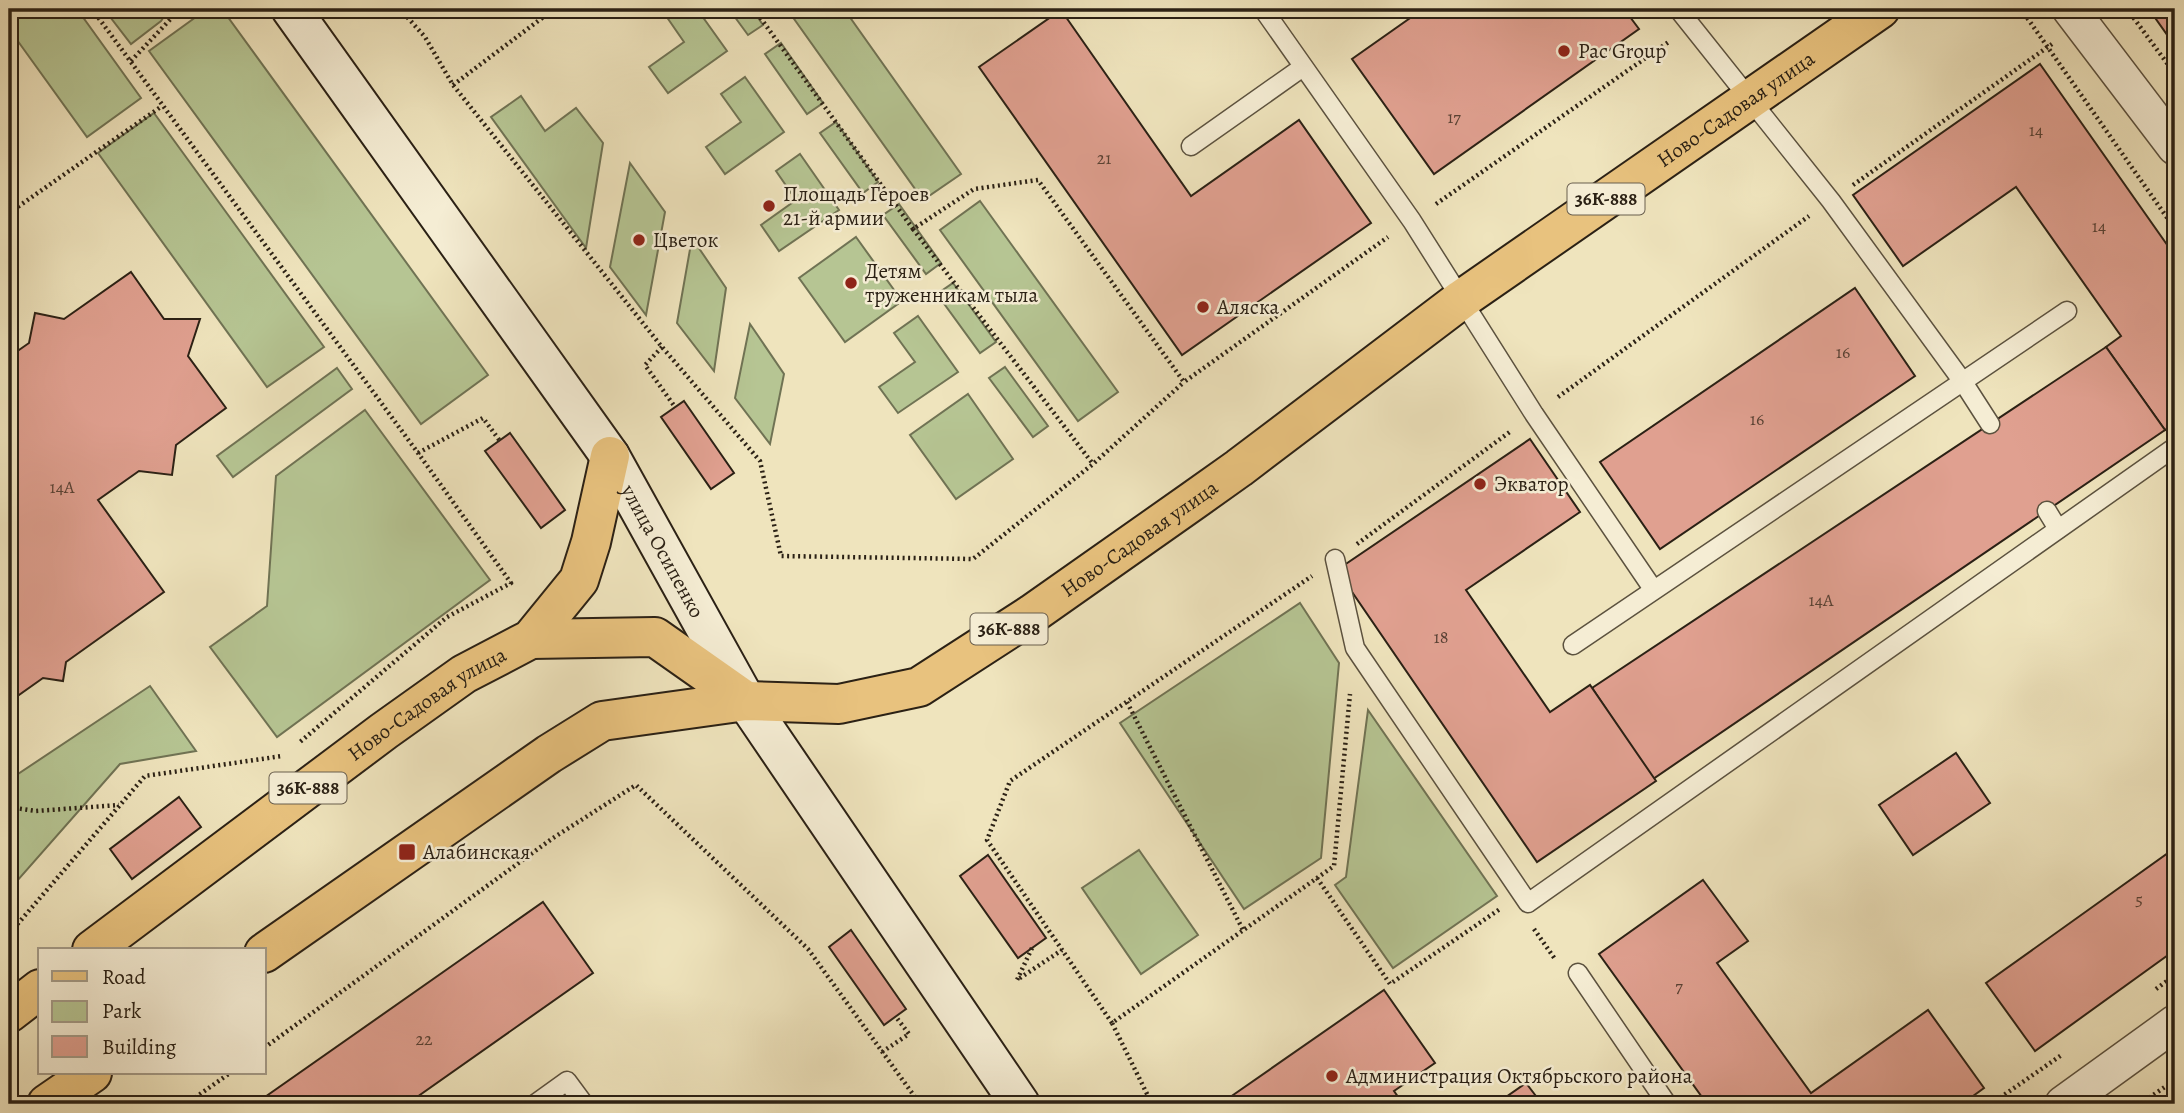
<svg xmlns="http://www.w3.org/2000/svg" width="2184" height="1113" font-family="Alegreya,serif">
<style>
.green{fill:#b6c593;stroke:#707354;stroke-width:2}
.building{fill:#e0a090;stroke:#2b2115;stroke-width:2}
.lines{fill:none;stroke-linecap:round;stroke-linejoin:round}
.lane-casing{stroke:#5c523f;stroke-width:21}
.street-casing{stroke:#5c523f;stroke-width:38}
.secondary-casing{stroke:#2b2115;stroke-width:42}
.primary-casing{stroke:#2b2115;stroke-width:42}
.path{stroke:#2b2115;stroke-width:4.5;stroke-dasharray:2 3.5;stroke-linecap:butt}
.lane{stroke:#f5edd4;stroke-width:18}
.street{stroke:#f5edd4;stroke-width:35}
.secondary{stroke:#f5edd4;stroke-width:38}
.primary{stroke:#e8c27e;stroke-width:38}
.poi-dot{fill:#8f2418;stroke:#f5edd4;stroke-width:2.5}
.labels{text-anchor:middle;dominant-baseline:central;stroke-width:5;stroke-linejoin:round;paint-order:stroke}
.number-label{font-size:18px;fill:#584134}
.shield{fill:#f5edd4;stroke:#685e4e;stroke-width:2}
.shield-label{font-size:19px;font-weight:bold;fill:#2b2115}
.poi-label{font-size:21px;fill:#2b2115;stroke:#f5edd4;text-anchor:start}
.street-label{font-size:21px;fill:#2b2115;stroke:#f5edd4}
</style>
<rect width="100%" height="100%" fill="#efe4bd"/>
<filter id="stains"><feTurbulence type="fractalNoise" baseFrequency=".00286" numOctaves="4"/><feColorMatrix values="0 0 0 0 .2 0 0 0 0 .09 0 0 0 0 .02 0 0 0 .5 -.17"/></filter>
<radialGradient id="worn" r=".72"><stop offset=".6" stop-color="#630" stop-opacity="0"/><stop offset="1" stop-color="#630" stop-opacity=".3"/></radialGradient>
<g class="green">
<path d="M11,9H77L141,98L87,137L12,33Z"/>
<path d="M104,9H169L161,21L131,44Z"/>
<path d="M207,9H222L488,375L421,424L149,51Z"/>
<path d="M669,9H697L727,51L668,93L649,67L684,42L664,13Z"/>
<path d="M729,9H752L763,25L748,35Z"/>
<path d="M787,9H844L961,174L923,200Z"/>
<path d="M781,43L823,103L807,114L765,54Z"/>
<path d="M745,77L784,132L725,174L706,147L741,122L721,94Z"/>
<path d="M521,96L545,131L576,108L603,143L586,248L491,117Z"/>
<path d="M154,113L324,347L267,387L98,153Z"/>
<path d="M836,122L878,182L863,193L820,133Z"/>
<path d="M800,154L839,210L779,251L761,225L796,200L776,171Z"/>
<path d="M630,163L665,212L646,315L610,267Z"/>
<path d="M980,201L1118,392L1078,421L940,230Z"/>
<path d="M899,204L941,263L926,274L883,215Z"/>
<path d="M856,237L902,301L845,342L799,278Z"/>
<path d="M692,238L726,288L714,371L677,323Z"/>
<path d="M953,283L996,342L980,353L937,294Z"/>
<path d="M918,316L958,372L898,413L879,387L915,362L894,333Z"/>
<path d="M750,324L784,374L770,444L735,398Z"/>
<path d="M1005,367L1048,426L1033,437L989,378Z"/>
<path d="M337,368L352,389L233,477L217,456Z"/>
<path d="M968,394L1013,459L956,499L910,435Z"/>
<path d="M365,410L490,580L277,737L210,647L267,606L276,476Z"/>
<path d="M1300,603L1339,663L1321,858L1244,909L1120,723Z"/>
<path d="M150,686L196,751L120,764L10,889L9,780Z"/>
<path d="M1368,710L1497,896L1393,968L1335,885L1346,877Z"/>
<path d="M1139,850L1198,935L1141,974L1082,888Z"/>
</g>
<g class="building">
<path d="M512,9H531L518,17Z"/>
<path d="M1423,9H1624L1639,29L1434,174L1352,59Z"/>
<path d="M2156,9H2175V46L2151,12Z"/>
<path d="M1061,10L1191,196L1299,120L1371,223L1182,355L979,67Z"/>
<path d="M2040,64L2175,256V423L2165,430L2106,347L2121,336L2016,187L1903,266L1853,195Z"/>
<path d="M131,272L164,319H200L188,356L226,408L176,445L172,475L139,471L98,500L164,592L66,662L63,681L43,678L9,702V357L29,343L35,313L64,319Z"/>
<path d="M1855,288L1915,376L1660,549L1600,462Z"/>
<path d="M2106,347L2165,430L1653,779L1592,688Z"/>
<path d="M684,401L734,473L711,489L661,417Z"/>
<path d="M510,433L565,510L541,528L485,451Z"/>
<path d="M1530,439L1580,512L1466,590L1550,712L1590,685L1656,781L1537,862L1337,570Z"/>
<path d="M1956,753L1990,803L1913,855L1879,805Z"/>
<path d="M179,797L201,827L132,879L110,849Z"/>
<path d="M2175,848V950L2035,1051L1986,983Z"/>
<path d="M988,855L1046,938L1018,958L960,876Z"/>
<path d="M1703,880L1748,941L1717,963L1811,1093L1928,1010L1984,1088L1962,1104H1707L1599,954Z"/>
<path d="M543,902L593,973L407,1104H255Z"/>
<path d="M851,930L906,1009L884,1025L829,947Z"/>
<path d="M1384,990L1435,1063L1394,1091L1403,1104H1224L1223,1102Z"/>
<path d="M1526,1083L1542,1104H1496Z"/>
</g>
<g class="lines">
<g class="lane-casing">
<g id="lane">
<path d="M1263,9L1412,221L1534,414L1653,589"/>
<path d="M1678,9L1831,201L1963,382L1990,424"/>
<path d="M1191,146L1303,67"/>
<path d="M2047,511L2058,529"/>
<path d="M1335,559L1355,648L1528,903L2175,447"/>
<path d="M1573,645L2067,311"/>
<path d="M1578,973L1667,1104"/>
<path d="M535,1104L567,1081L584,1104"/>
</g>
</g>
<g class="street-casing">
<g id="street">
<path d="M2070,9L2175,147"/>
<path d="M2063,1104L2175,1023"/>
</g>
</g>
<g class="secondary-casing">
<g id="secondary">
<path id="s1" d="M291,9L610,456L746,701L1020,1104"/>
</g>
</g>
<g class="primary-casing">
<g id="primary">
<path d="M531,639L655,637L746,701"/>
<path id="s2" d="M92,950L384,731L464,674L531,639L579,580L591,542L610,456"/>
<path id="s3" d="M264,953L549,754L602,721L746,701L839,704L919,687L1032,614L1194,500L1239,468L1462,299L1880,9"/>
<path d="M9,1013L40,989"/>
<path d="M47,1104L92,1073"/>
</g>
</g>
<g class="path">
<path d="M92,9L418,453L511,583L447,617L300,742"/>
<path d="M400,9L425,37L453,85L662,347L760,461L781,556L973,559L1093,464L1184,382"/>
<path d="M754,9L913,229L974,189L1038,180L1184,382L1388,237"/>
<path d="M2021,9L2175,229"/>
<path d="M2127,9L2175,74"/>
<path d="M131,61L180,9"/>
<path d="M453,85L554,9"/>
<path d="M1853,185L2052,44"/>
<path d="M1436,204L1670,41"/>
<path d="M9,213L162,106"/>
<path d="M913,229L1093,464"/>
<path d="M662,347L645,365L675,407"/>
<path d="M1558,397L1809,216"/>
<path d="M418,453L483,418L500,441"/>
<path d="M1357,544L1511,431"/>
<path d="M1127,702L1243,930"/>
<path d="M9,807L36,811L119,805"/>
<path d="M1317,878L1390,984L1500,909"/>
<path d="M1534,929L1555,959"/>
<path d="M9,931L15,927L145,776L282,756"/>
<path d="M1032,948L1017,980L1062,950"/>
<path d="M2156,989L2175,975"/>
<path d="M1112,1023L987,840L1010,781L1312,576"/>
<path d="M264,1048L553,838L636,785L808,949L920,1104"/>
<path d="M882,1052L909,1034L896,1017"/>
<path d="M186,1104L230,1073"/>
<path d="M1152,1104L1112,1023L1334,866L1350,694"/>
<path d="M1991,1104L2063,1054"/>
<path d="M2140,1104L2175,1080"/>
</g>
<use href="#lane" class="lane"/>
<use href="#street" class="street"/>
<use href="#secondary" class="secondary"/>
<use href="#primary" class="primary"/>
</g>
<g class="poi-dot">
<circle cx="1564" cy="51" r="7"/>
<circle cx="769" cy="206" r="7"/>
<circle cx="639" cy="240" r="7"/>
<circle cx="851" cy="283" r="7"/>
<circle cx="1203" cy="307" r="7"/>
<circle cx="1480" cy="484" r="7"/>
<rect x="398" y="843" width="18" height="18" rx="3.5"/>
<circle cx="1332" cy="1076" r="7"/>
</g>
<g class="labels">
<g class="number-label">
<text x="1454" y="117">17</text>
<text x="2036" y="130">14</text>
<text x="1104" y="158">21</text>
<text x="2099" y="226">14</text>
<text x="1843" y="352">16</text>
<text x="1757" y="419">16</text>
<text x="62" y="487">14А</text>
<text x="1821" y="600">14А</text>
<text x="1441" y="637">18</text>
<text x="2139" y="899">5</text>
<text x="1679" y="986">7</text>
<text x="424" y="1039">22</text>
</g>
<g class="shield">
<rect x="1567.5" y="183.5" width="77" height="31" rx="5"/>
<rect x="970.5" y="613.5" width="77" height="31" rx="5"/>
<rect x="269.5" y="772.5" width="77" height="31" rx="5"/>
</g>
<g class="shield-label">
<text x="1606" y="199">36К-888</text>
<text x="1009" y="629">36К-888</text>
<text x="308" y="788">36К-888</text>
</g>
<g class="poi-label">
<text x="1578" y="51">Pac Group</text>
<text x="783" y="194">Площадь Героев<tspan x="783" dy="24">21-й армии</tspan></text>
<text x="653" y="240">Цветок</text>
<text x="865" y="271">Детям<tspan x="865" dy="24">труженникам тыла</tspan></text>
<text x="1217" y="307">Аляска</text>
<text x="1494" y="484">Экватор</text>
<text x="423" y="852">Алабинская</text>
<text x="1346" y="1076">Администрация Октябрьского района</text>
</g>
<g class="street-label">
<text stroke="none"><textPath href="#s3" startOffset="1731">Ново-Садовая улица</textPath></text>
<text stroke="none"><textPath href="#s3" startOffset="996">Ново-Садовая улица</textPath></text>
<text stroke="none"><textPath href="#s1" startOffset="658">улица Осипенко</textPath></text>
<text stroke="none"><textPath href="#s2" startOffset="416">Ново-Садовая улица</textPath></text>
</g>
</g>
<rect width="2184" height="1113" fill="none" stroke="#efe4bd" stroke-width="35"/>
<rect x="10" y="10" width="2163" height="1092" fill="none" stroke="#2b2115" stroke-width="3.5"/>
<rect x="18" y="18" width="2149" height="1078" fill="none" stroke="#2b2115" stroke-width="2"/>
<rect x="38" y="948" width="228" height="126" fill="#f5edd4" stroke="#a49b88" stroke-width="2"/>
<rect x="52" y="971" width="35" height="10" fill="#e8c27e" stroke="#a49b88" stroke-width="2"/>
<text x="102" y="984" font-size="21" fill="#2b2115">Road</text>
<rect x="52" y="1001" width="35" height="21" fill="#b6c593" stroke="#a49b88" stroke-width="2"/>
<text x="102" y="1018" font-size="21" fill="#2b2115">Park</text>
<rect x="52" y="1036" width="35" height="21" fill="#e0a090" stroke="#a49b88" stroke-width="2"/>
<text x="102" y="1054" font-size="21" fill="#2b2115">Building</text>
<rect width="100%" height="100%" filter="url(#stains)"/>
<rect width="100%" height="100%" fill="url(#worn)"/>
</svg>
